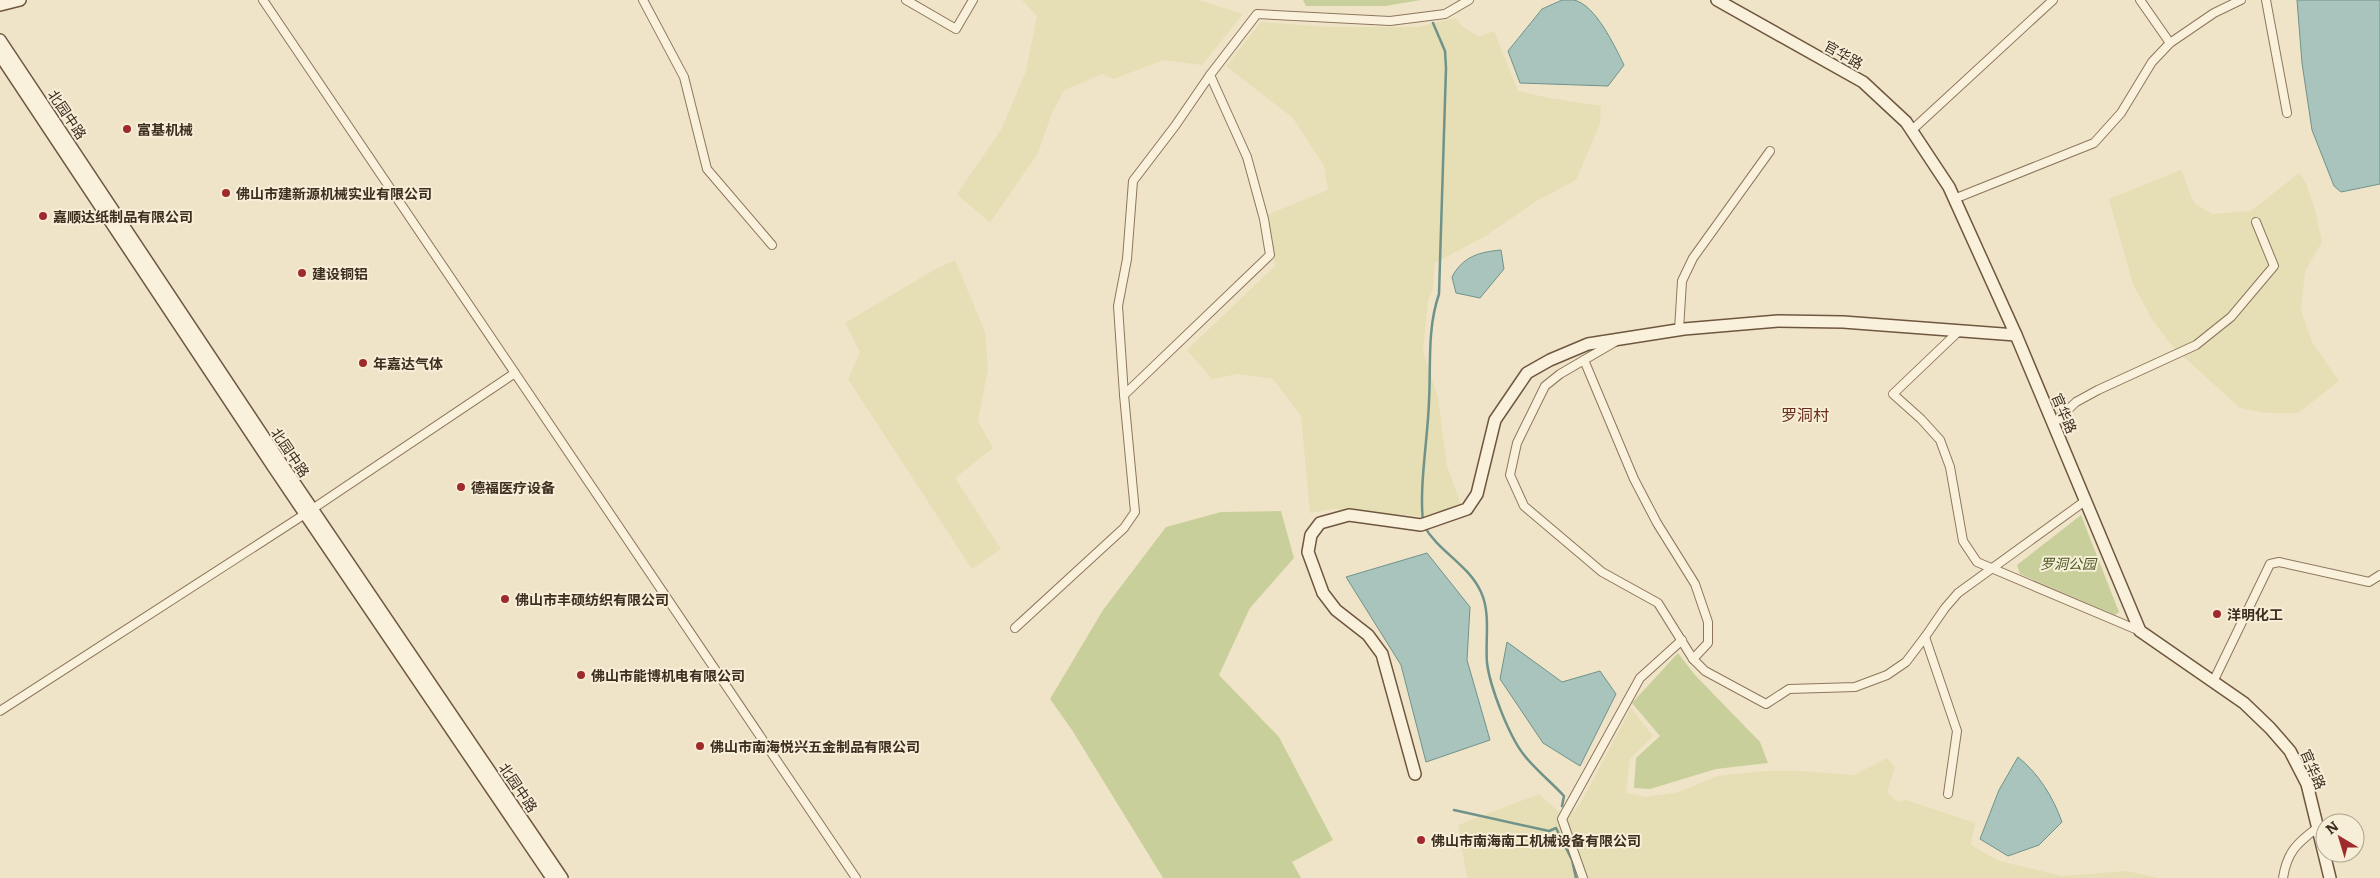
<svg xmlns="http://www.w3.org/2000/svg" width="2380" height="878" font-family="Literata,'Noto Sans SC',serif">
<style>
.farmland{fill:#e6deb5}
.green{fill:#c9cf9b}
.water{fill:#a9c4bc;stroke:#6f938a}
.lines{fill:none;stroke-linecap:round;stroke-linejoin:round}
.stream{stroke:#6f938a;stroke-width:2.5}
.street-casing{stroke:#8d765c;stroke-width:10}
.secondary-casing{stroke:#6f573f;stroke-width:14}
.street{stroke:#faf1dc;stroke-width:8}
.secondary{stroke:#faf1dc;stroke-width:11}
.poi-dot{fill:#9e2a2b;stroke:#f7eed8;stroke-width:2}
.labels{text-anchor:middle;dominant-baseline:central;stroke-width:4;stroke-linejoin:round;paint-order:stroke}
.street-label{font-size:14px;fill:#3d2e20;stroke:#f7eed8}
.poi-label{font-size:14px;font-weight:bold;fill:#3d2e20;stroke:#f7eed8;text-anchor:start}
.park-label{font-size:14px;font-style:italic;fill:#4d5a26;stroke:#f7eed8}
.quarter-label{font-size:16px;fill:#6b2e1e;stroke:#f7eed8}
</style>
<rect width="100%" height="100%" fill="#f0e4c8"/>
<g class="farmland">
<path d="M1022,0H1198L1243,14L1202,65L1163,60L1114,79L1102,74L1064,90L1052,113L1038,153L990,223L957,194L1001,130L1026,71L1037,16Z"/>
<path d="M1455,18L1462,26L1479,37L1494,31L1518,91L1549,98L1601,106L1600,124L1576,180L1538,200L1484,237L1435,263L1433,288L1428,301L1423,351L1438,397L1447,466L1462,507L1429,517L1333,509L1310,513L1301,416L1273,379L1238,374L1212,379L1187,350L1275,266L1267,215L1328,190L1324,166L1293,118L1226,66L1261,22L1330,27H1418Z"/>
<path d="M2181,170L2194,203L2212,214L2251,211L2299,173L2306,183L2316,213L2322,242L2305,271L2301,310L2312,342L2339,381L2298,413H2267L2240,408L2173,347L2153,321L2133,284L2109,199Z"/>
<path d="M955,260L985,332L988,368L978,421L993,448L955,478L1001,549L972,569L848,379L860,352L845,323L932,271Z"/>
<path d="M1631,708L1653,736L1630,759L1626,793L1646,797L1679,792L1717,776L1764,771H1801L1854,775L1887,758L1895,767L1887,792L1898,802L1906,800L1975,823L1971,845L1999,861L2062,876L2127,871L2159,878H1467L1458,825L1539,794L1567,819L1580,804Z"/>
</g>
<g class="green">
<path d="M1303,0H1421L1385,6H1306Z"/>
<path d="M1281,511L1294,558L1250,608L1219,675L1279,737L1333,840L1292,862L1301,878H1163L1072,730L1050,699L1103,610L1166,527L1221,512Z"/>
<path d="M2081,515L2119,612L2115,615L2020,574L2017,565Z"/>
<path d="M1678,653L1695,675L1760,742L1768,763L1716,769L1650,789L1634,788L1636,758L1660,736L1632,703Z"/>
</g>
<g class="water">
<path d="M1562,0C1566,0 1571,0 1574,0C1596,5 1615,47 1624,65L1608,86L1520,83L1508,51L1542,9Z"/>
<path d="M2297,0H2380V184L2341,192L2334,186L2312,130L2302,63Z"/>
<path d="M1501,250L1504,269L1480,298L1456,293L1452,277C1463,256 1480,252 1501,250Z"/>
<path d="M1427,553L1470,607L1467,660L1490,740L1426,762L1401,665L1346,577Z"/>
<path d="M1507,642L1562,682L1600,671L1616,694L1580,766L1543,743L1500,679Z"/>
<path d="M2018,757C2039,774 2053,797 2062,822L2039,845L2008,856L1980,839L1999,790Z"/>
</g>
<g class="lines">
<g class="stream">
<path d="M1423,521C1419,486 1428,437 1429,401C1431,365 1427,329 1439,294L1446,68L1445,51L1433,23"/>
<path d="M1424,526C1439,552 1468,564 1481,592C1491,614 1485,640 1487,663C1490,687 1509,736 1524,755C1535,769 1551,782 1564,796L1562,806"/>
<path d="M1454,810L1549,831L1556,828L1572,860L1576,878"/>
</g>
<g class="street-casing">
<g id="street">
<path d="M263,0L856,878"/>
<path d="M643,0L684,77L707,169L772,245"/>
<path d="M906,0L956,29L973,0"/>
<path d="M2140,0L2170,43"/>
<path d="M2266,0L2287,113"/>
<path d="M1912,130L2053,0"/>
<path d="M1954,199L2094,143L2121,113L2152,62L2170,43L2214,13L2241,0"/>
<path d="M1679,330L1682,281L1693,258L1770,151"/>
<path d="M1959,331L1893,394L1921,419L1940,440L1950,467L1963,541L1977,562L2140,631"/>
<path d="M1615,342L1560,374L1545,386L1517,443L1510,475L1524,506L1602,572L1658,603L1693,659"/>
<path d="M1584,360L1634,479L1657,523L1695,584L1708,622V643L1693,659L1705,671L1766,704L1789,689L1855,687L1887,675L1906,662L1925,637L1957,731L1948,794"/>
<path d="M1124,395L1118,306L1127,259L1133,181L1175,126L1210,75"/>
<path d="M2053,424L2076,402L2098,390L2196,345L2231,317L2274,266L2256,222"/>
<path d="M1015,628L1124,528L1135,512L1124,395L1270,255L1264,219L1247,157L1210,75L1257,14L1390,21L1445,14L1469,0"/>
<path d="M1925,637L1945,608L1958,593L2085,501"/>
<path d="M2213,682L2270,564L2279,562L2369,582L2380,575"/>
<path d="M0,711L305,514L515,373"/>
<path d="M1583,878L1562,819L1640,678L1682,640"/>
<path d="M2283,878C2287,852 2297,843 2317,828"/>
</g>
</g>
<g class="secondary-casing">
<g id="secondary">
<path d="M1717,0L1863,82L1906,122L1949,187L2016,335L2140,631L2244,703L2270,728L2290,751L2307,784L2330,878"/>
<path d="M0,5L20,0"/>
<path d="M0,40L281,463L562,878"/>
<path d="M0,55L274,468L552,878"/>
<path d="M1415,774L1382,654L1368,635L1336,610L1323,593L1308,552L1311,535L1320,523L1349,515L1421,525L1467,509L1477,494L1495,420L1527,373L1550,360L1588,344L1684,329L1778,321L1843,322L2016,335"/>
</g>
</g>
<use href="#street" class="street"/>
<use href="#secondary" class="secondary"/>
</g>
<g class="poi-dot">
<circle cx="127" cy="129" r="5"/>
<circle cx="226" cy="193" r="5"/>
<circle cx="43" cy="216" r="5"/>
<circle cx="302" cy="273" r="5"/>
<circle cx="363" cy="363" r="5"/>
<circle cx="461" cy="487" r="5"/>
<circle cx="505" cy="599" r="5"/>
<circle cx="2217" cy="614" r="5"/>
<circle cx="581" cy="675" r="5"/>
<circle cx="700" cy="746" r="5"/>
<circle cx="1421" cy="840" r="5"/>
</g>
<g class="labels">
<g class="street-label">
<text transform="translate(1844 54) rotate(29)">官华路</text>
<text transform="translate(68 114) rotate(56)">北园中路</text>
<text transform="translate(2065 413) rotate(67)">官华路</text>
<text transform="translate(291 452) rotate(56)">北园中路</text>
<text transform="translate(2314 769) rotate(67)">官华路</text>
<text transform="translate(519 787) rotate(56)">北园中路</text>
</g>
<g class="poi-label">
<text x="137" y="129">富基机械</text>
<text x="236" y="193">佛山市建新源机械实业有限公司</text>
<text x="53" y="216">嘉顺达纸制品有限公司</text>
<text x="312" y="273">建设铜铝</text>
<text x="373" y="363">年嘉达气体</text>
<text x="471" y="487">德福医疗设备</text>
<text x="515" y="599">佛山市丰硕纺织有限公司</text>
<text x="2227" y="614">洋明化工</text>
<text x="591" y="675">佛山市能博机电有限公司</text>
<text x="710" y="746">佛山市南海悦兴五金制品有限公司</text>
<text x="1431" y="840">佛山市南海南工机械设备有限公司</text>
</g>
<g class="park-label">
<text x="2068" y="563">罗洞公园</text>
</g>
<g class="quarter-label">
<text x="1805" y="414">罗洞村</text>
</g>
</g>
<g transform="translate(2340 838) rotate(322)"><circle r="24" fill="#f7eed8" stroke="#ada18e"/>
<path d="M0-4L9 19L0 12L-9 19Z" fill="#9e2a2b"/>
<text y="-8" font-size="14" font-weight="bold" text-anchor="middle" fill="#3d2e20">N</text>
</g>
</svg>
